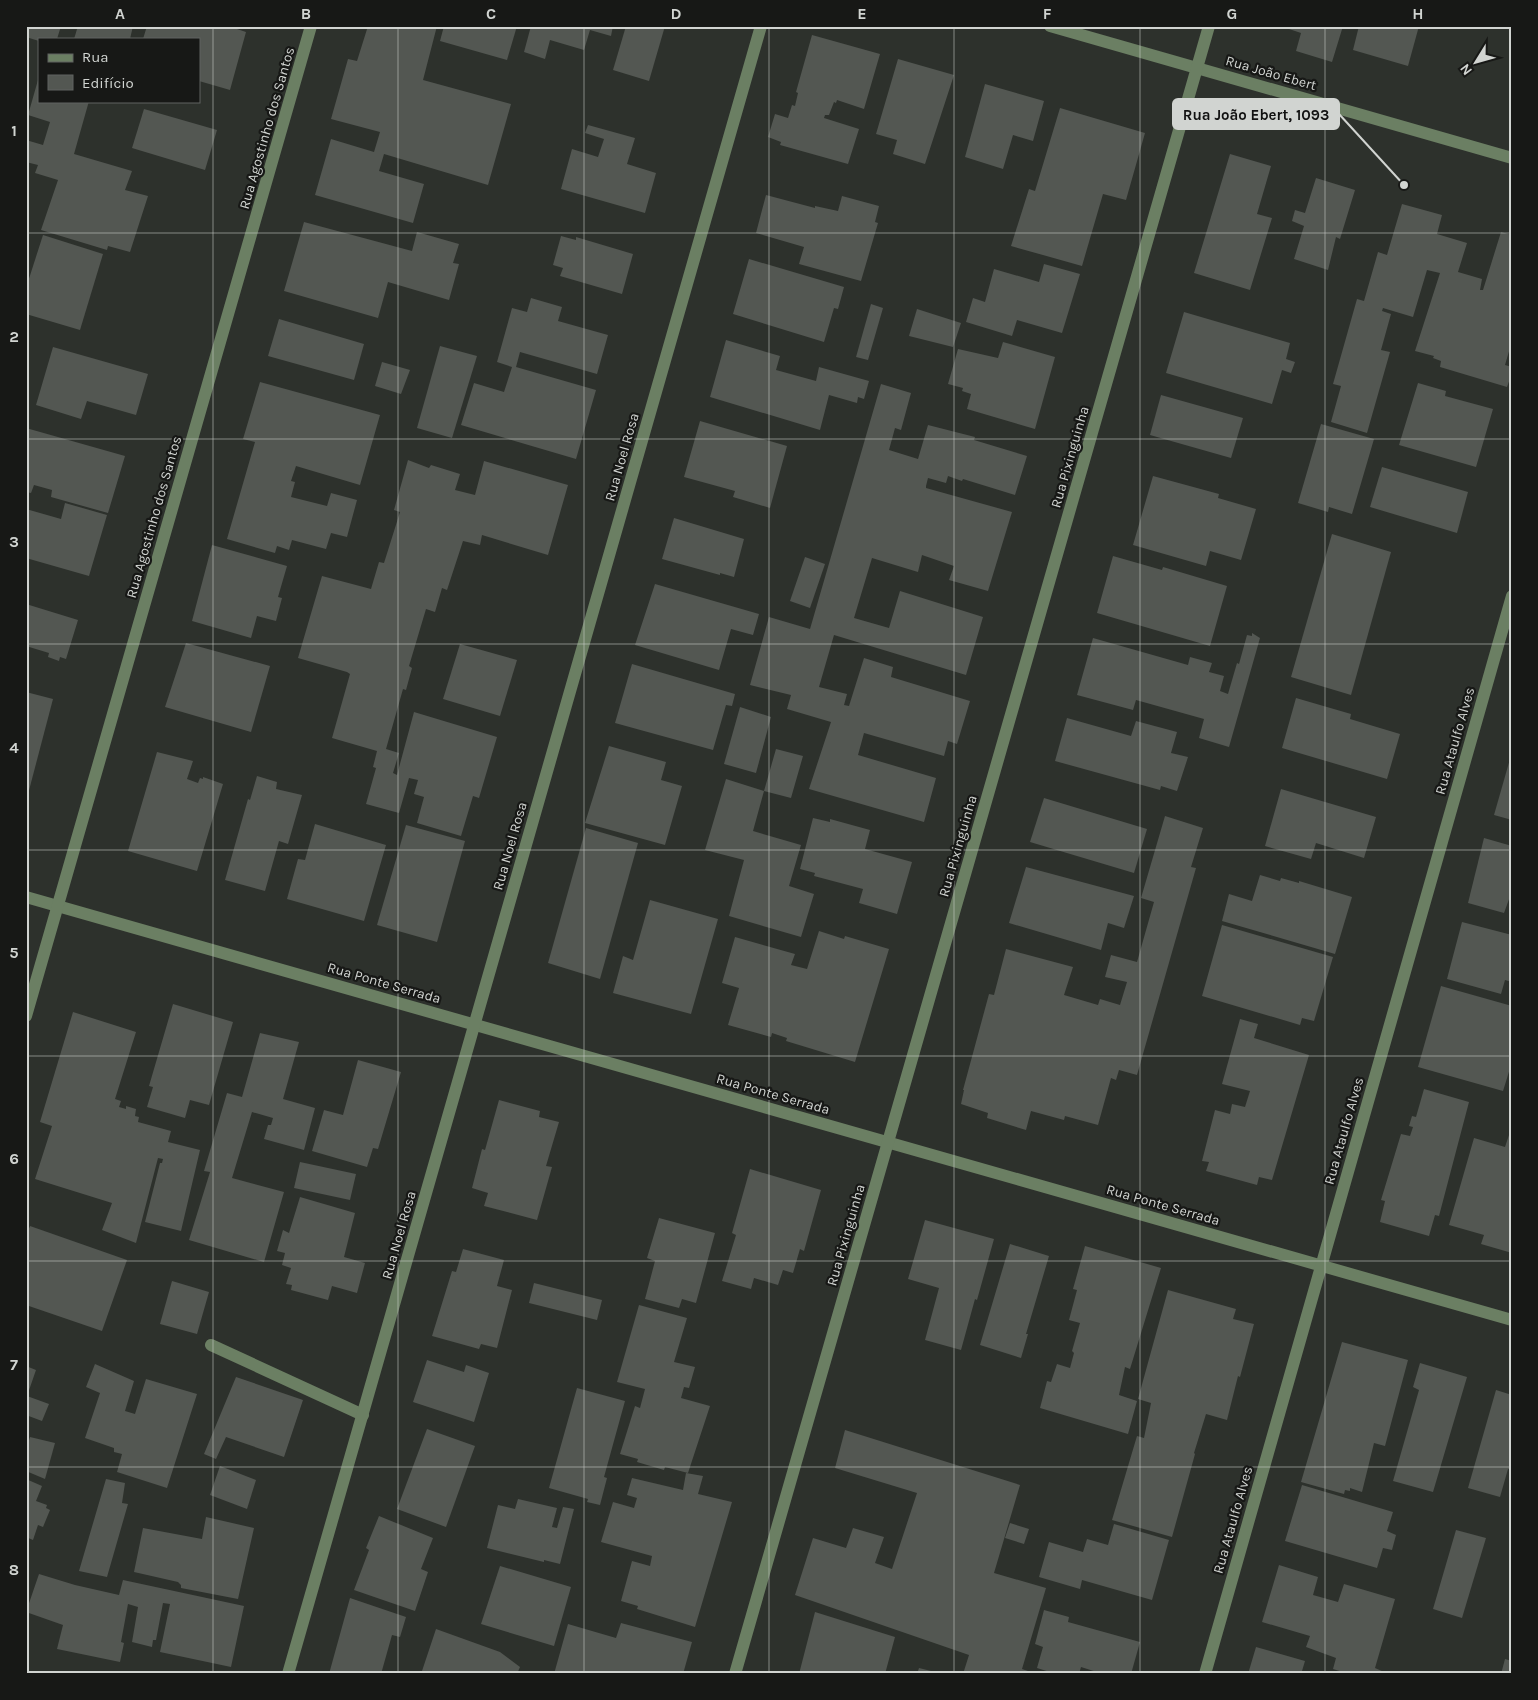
<svg xmlns="http://www.w3.org/2000/svg" width="1538" height="1700" font-family="Karla,sans-serif">
<style>
.building{fill:#535752}
.lines{fill:none;stroke-linecap:round;stroke-linejoin:round}
.minor{stroke:#6b7f63;stroke-width:12}
.grid{fill:none;stroke:#d1d4d1;stroke-width:1;stroke-opacity:0.55}
.labels{text-anchor:middle;dominant-baseline:central;stroke-width:4.5;stroke-linejoin:round;paint-order:stroke}
.street-label{font-size:14px;fill:#d1d4d1;stroke:#171816}
.leader{fill:none;stroke:#d1d4d1;stroke-width:2}
.callout-dot{fill:#d1d4d1;stroke:#171816;stroke-width:2}
.callout{fill:#d1d4d1;stroke:#d1d4d1;stroke-width:2}
.callout-label{font-size:15px;text-anchor:middle;font-weight:bold;fill:#111}
.neatline{fill:none;stroke:#d1d4d1;stroke-width:2}
.grid-label{font-size:16px;text-anchor:middle;font-weight:bold;fill:#d1d4d1}
</style>
<rect width="100%" height="100%" fill="#2d312c"/>
<g class="building">
<path d="M26,26H61L57,39H39V41L26,37Z"/>
<path d="M78,26H133L130,39H74Z"/>
<path d="M147,26H228L246,32L230,90L199,81V39H143Z"/>
<path d="M368,26H437L423,80L511,104L488,185L384,154L379,171L424,184L413,223L315,195L331,139L374,152L380,132L331,119L348,59L357,61Z"/>
<path d="M444,26H517L507,60L440,41Z"/>
<path d="M531,26H613L611,36L590,30L584,50L550,40L545,59L524,52Z"/>
<path d="M626,26H665L649,81L613,70Z"/>
<path d="M1280,26H1343L1332,62L1296,51L1301,33Z"/>
<path d="M1359,26H1419L1408,66L1353,50Z"/>
<path d="M812,35L880,54L864,109L837,100L836,103L834,102L829,115H825L824,118L859,129L848,164L780,145L781,142L768,137L775,114L788,118L792,105L795,106L798,93L796,92Z"/>
<path d="M898,59L954,75L925,164L893,154L897,140L876,134Z"/>
<path d="M38,80L39,101H89L74,154L132,171L125,190L148,196L130,252L108,246L107,250L41,230L58,180L35,173L38,165L26,162V140L43,145L50,122L28,115Z"/>
<path d="M985,84L1044,101L1033,141L1013,135L1003,169L965,157Z"/>
<path d="M1060,108L1145,133L1126,200L1103,194L1082,266L1011,246L1029,189L1035,191Z"/>
<path d="M144,109L217,130L205,170L132,148Z"/>
<path d="M588,125L635,138L627,164L656,173L645,213L561,189L572,149L598,157L604,139L585,133Z"/>
<path d="M1230,154L1271,166L1257,214L1272,218L1250,290L1194,273Z"/>
<path d="M1316,178L1355,190L1340,239L1336,237L1328,270L1294,259L1304,226L1292,221L1295,210L1305,213Z"/>
<path d="M766,195L815,208V206L838,211L842,196L879,206L875,222L878,223L861,281L799,264L804,247L756,233Z"/>
<path d="M1402,204L1442,215L1437,234L1467,243L1458,272L1482,279L1480,290H1483L1501,232L1512,235V341L1505,365L1512,367V373L1507,387L1440,367L1441,361L1433,358L1434,356L1415,351L1440,273L1427,270L1413,317L1383,308L1382,311L1391,314L1381,350L1390,352L1367,433L1331,422L1341,386L1333,384L1357,299L1364,301L1378,252L1387,255Z"/>
<path d="M304,222L412,251L417,232L459,244L453,263L459,264L449,300L388,282L378,318L284,291Z"/>
<path d="M43,235L103,254L80,330L26,314V288Z"/>
<path d="M561,236L576,240V237L633,254L622,294L560,276L563,268L553,265Z"/>
<path d="M749,259L844,287L838,309L834,308L824,342L733,314Z"/>
<path d="M1044,264L1080,274L1062,333L1017,320L1012,336L966,322L973,298L985,302L994,269L1039,282Z"/>
<path d="M531,298L562,307L558,321L608,335L597,374L520,352L516,367L596,390L576,459L461,425L474,383L504,392L512,367L497,362L512,308L527,312Z"/>
<path d="M871,304L883,308L868,360L856,357Z"/>
<path d="M917,309L961,323L953,347L909,336Z"/>
<path d="M1184,312L1290,343L1286,359L1295,362L1291,373L1282,370L1272,404L1166,373Z"/>
<path d="M279,319L364,344L354,380L268,356Z"/>
<path d="M726,340L780,356L776,370L816,381L819,367L869,381L864,399L858,397L857,403L829,395L820,430L710,397Z"/>
<path d="M1003,342L1055,357L1035,429L967,409L971,394L962,391L963,388L948,384L958,349L998,358Z"/>
<path d="M440,346L477,356L452,438L417,428Z"/>
<path d="M53,347L148,374L136,415L87,401L81,419L36,405Z"/>
<path d="M382,362L410,370L401,394L375,386Z"/>
<path d="M260,382L380,415L360,485L296,466L291,481L295,482L291,497L327,506L331,493L357,500L347,537L331,533L326,549L292,540L289,550L277,546L275,553L227,539L255,442L243,439Z"/>
<path d="M1418,383L1446,391L1445,396L1493,409L1476,467L1399,445Z"/>
<path d="M881,384L911,393L901,430L895,428L889,450L918,459L928,425L975,437L974,440L1027,456L1015,495L963,479L962,481L948,476L946,483L928,478L926,486V488L1012,512L988,591L949,580L954,566L922,555L918,572L872,558L854,618L889,628L900,591L983,617L966,675L834,635L819,687L847,694L844,705L849,706L864,658L893,667L891,677L970,701L957,744L948,741L944,756L864,733L858,755L936,778L924,822L809,789L831,722L787,709L791,695L750,685L769,617L810,629Z"/>
<path d="M1161,395L1243,418L1231,458L1150,435Z"/>
<path d="M700,421L787,446L770,508L733,497L735,491L684,477Z"/>
<path d="M1321,424L1374,439L1352,514L1329,507L1328,512L1298,503Z"/>
<path d="M26,428L125,456L108,513L51,497L52,490L34,485L31,493L26,492Z"/>
<path d="M408,460L429,468L431,465L460,474L455,490L475,495L484,461L568,485L548,555L482,535L480,545L463,541L447,590L442,588L435,612L426,609L409,666L412,668L406,690L403,689L386,749L399,753L393,773L397,775L414,712L497,737L479,798L473,796L461,836L417,823L424,797L414,794L418,780L409,778L399,813L366,804L376,768L373,767L377,751L332,738L350,674L347,672L298,658L322,576L371,589L379,562L384,563L400,512L394,510Z"/>
<path d="M1382,467L1468,492L1457,533L1370,507Z"/>
<path d="M1153,476L1219,494L1218,498L1256,509L1241,560L1210,551L1206,566L1133,545Z"/>
<path d="M65,503L107,515L89,576L26,558V509L61,519Z"/>
<path d="M674,518L744,539L734,577L720,573V575L662,559Z"/>
<path d="M1332,534L1391,552L1351,695L1291,677Z"/>
<path d="M212,545L287,566L278,597L282,598L276,621L257,616L251,638L192,621Z"/>
<path d="M1113,556L1162,570L1163,567L1227,586L1210,646L1097,613Z"/>
<path d="M805,557L825,564L810,608L790,601Z"/>
<path d="M655,584L759,614L753,635L731,629L719,670L635,645Z"/>
<path d="M26,604L78,620L66,659L60,657L59,661L48,657L49,653L26,646Z"/>
<path d="M1252,633L1260,638L1229,747L1199,738L1204,719L1136,700L1133,710L1077,695L1093,638L1188,665L1190,657L1212,663L1209,672L1224,676L1220,691L1228,694L1237,663L1239,664L1247,635L1252,636Z"/>
<path d="M186,643L270,666L251,732L165,707Z"/>
<path d="M460,644L517,660L500,716L443,699Z"/>
<path d="M632,664L735,694L732,706L726,705L713,750L615,723Z"/>
<path d="M26,692L53,699L27,798H26Z"/>
<path d="M1296,698L1351,714L1350,719L1400,734L1387,779L1282,748Z"/>
<path d="M740,707L771,717L756,773L724,764Z"/>
<path d="M1067,718L1131,736L1136,721L1177,732L1171,753L1188,757L1177,791L1161,786L1160,790L1055,761Z"/>
<path d="M609,746L666,762L661,780L682,786L665,845L585,823Z"/>
<path d="M776,749L803,756L791,798L764,791Z"/>
<path d="M157,752L193,761L187,779L198,783L200,778L203,779V777L223,784L197,871L128,851Z"/>
<path d="M1510,759H1512V820L1494,815Z"/>
<path d="M257,776L277,782L276,789L302,795L288,844L279,841L265,891L225,880L248,799L250,800Z"/>
<path d="M726,779L764,791L753,831L801,845L789,886L814,894L801,937L729,916L744,860L705,850Z"/>
<path d="M1281,789L1376,817L1364,858L1316,843L1311,859L1265,846Z"/>
<path d="M1044,798L1147,829L1134,873L1030,842Z"/>
<path d="M1165,816L1203,828L1191,867L1196,868L1137,1075L1119,1070L1116,1080L1111,1078L1098,1125L1065,1116L1064,1120L1031,1111L1026,1130L987,1118L988,1113L961,1104L964,1090H963L989,994L994,995L1006,949L1073,967L1064,995L1098,1005L1100,999L1120,1005L1127,982L1105,977L1111,955L1137,962L1154,902L1141,898Z"/>
<path d="M813,818L830,822V819L870,830L865,849L912,862L897,914L859,903L863,889L814,876L815,873L800,869Z"/>
<path d="M315,824L386,845L364,921L287,899L298,859L305,860Z"/>
<path d="M406,825L465,841L437,942L377,925Z"/>
<path d="M586,828L638,843L600,979L548,963Z"/>
<path d="M1484,838L1512,846V891L1504,913L1468,903Z"/>
<path d="M1026,867L1134,896L1124,928L1108,923L1101,950L1009,923Z"/>
<path d="M1260,875L1280,881L1281,878L1299,883V881L1352,897L1335,954L1222,921L1229,894L1252,901Z"/>
<path d="M650,900L718,919L691,1014L613,993L623,956L633,960Z"/>
<path d="M1462,922L1512,935V982L1505,980L1501,994L1447,979Z"/>
<path d="M1222,925L1333,957L1314,1021L1302,1018L1300,1025L1202,996Z"/>
<path d="M819,931L844,939L845,936L889,949L855,1062L786,1041L787,1038L772,1033L771,1037L728,1025L739,988L722,983L735,937L795,954L791,965L807,969Z"/>
<path d="M1441,986L1512,1006V1062L1503,1091L1418,1067Z"/>
<path d="M173,1004L233,1022L209,1105L190,1100L185,1118L147,1107L153,1087L149,1086Z"/>
<path d="M73,1012L136,1032L115,1099L121,1101L119,1107L126,1109V1106L136,1109L135,1116L139,1117L138,1122L171,1131L168,1142L200,1150L181,1231L145,1222L160,1163H162L163,1159L158,1158L136,1243L102,1230L112,1203L35,1179L52,1126L40,1122Z"/>
<path d="M1240,1019L1258,1024L1254,1038L1309,1055L1272,1180L1259,1177L1257,1185L1206,1171L1209,1162L1202,1161L1215,1110L1230,1114L1232,1104L1245,1107L1250,1091L1222,1084Z"/>
<path d="M260,1033L299,1042L283,1099L315,1108L304,1150L264,1139L268,1125H271L273,1118L252,1112L232,1178L284,1192L264,1262L189,1240L210,1172L204,1171L227,1093L242,1097Z"/>
<path d="M358,1060L401,1072L378,1149L373,1148L367,1167L312,1151L324,1110L343,1115Z"/>
<path d="M1424,1089L1469,1102L1439,1216L1435,1215L1429,1236L1380,1222L1385,1201L1381,1200L1401,1134L1410,1136L1413,1127L1409,1126L1412,1116L1416,1117Z"/>
<path d="M499,1100L540,1111L539,1117L559,1122L546,1166L552,1167L537,1220L484,1206L488,1193L472,1188L482,1149L485,1150Z"/>
<path d="M1512,1126V1253L1481,1244L1484,1235L1449,1225L1474,1138L1505,1147Z"/>
<path d="M300,1162L356,1174L350,1200L294,1188Z"/>
<path d="M750,1169L821,1190L804,1251L800,1249L793,1273L783,1270L778,1285L754,1278L751,1289L722,1281L736,1235L732,1233Z"/>
<path d="M300,1197L355,1213L344,1257L365,1263L357,1293L332,1286L328,1300L291,1290L292,1285L286,1284L291,1268L282,1265L285,1253L277,1251L283,1230L289,1233Z"/>
<path d="M659,1218L715,1233L696,1303L682,1299L679,1308L645,1299L655,1261L647,1258Z"/>
<path d="M925,1220L994,1239L977,1300L975,1299L961,1350L925,1340L939,1288L908,1279Z"/>
<path d="M30,1226L127,1260L102,1331L26,1305V1236Z"/>
<path d="M1010,1244L1049,1256L1026,1334H1028L1021,1358L980,1345Z"/>
<path d="M1085,1246L1161,1268L1130,1369L1125,1367L1119,1395L1137,1401L1128,1434L1040,1408L1047,1381L1051,1382L1057,1364L1070,1368L1074,1353L1072,1351L1080,1323L1069,1320L1077,1290L1073,1289Z"/>
<path d="M463,1249L504,1260L497,1286L512,1290L497,1348L481,1344L479,1349L432,1336L452,1271L456,1272Z"/>
<path d="M172,1281L209,1292L197,1334L160,1324Z"/>
<path d="M534,1283L602,1300L597,1320L529,1303Z"/>
<path d="M1168,1290L1236,1309L1233,1319L1254,1324L1240,1377L1238,1376L1227,1420L1206,1414L1194,1453L1195,1454L1172,1537L1112,1520L1137,1436L1144,1438L1151,1403L1138,1399Z"/>
<path d="M639,1305L687,1318L674,1362L695,1367L689,1388L684,1387L681,1398L710,1406L688,1473L665,1467L664,1470L637,1462L638,1459L620,1454L635,1406L640,1408L645,1389L617,1382Z"/>
<path d="M1342,1342L1408,1360L1385,1446L1374,1443L1362,1492L1350,1488V1491L1345,1490L1344,1494L1301,1482Z"/>
<path d="M427,1360L464,1372L466,1365L489,1373L474,1422L413,1402Z"/>
<path d="M1420,1363L1467,1377L1433,1492L1393,1481L1419,1390L1413,1387Z"/>
<path d="M95,1364L134,1381L125,1411L135,1414L146,1379L197,1394L167,1488L117,1472L122,1454L114,1452V1448L85,1438L100,1393L86,1387Z"/>
<path d="M26,1366L36,1370L27,1396L49,1404L42,1421L26,1415Z"/>
<path d="M236,1377L303,1400L284,1457L226,1437L216,1459L204,1454Z"/>
<path d="M577,1388L625,1401L604,1477L607,1478L600,1505L587,1502L588,1499L549,1488Z"/>
<path d="M1496,1390L1512,1395V1470L1508,1469L1500,1497L1468,1488Z"/>
<path d="M427,1429L475,1446L446,1527L397,1509Z"/>
<path d="M845,1430L1020,1485L994,1573L1046,1588L1022,1669L1037,1674H963L969,1655L795,1595L813,1538L846,1548L853,1528L884,1537L875,1563L892,1569L917,1493L835,1468Z"/>
<path d="M30,1437L55,1443L45,1479L26,1471V1450Z"/>
<path d="M220,1466L256,1480L247,1509L210,1495Z"/>
<path d="M686,1473L703,1476L698,1494L732,1502L695,1627L637,1609L638,1606L621,1601L632,1561L650,1566L652,1556L601,1542L613,1502L634,1508L637,1498L627,1495L632,1478L683,1490Z"/>
<path d="M26,1479L42,1486L36,1501L47,1505L46,1508L50,1510L43,1527L38,1525L33,1540L26,1537Z"/>
<path d="M106,1479L125,1483L122,1503L128,1504L107,1577L79,1571Z"/>
<path d="M1302,1485L1393,1512L1387,1531L1396,1535L1392,1550L1383,1548L1377,1568L1285,1541Z"/>
<path d="M518,1499L557,1508L552,1527L557,1528L563,1507L574,1509L560,1564L544,1560V1562L487,1548L498,1505L515,1509Z"/>
<path d="M379,1516L433,1538L421,1569L428,1572L415,1611L354,1590L369,1550L366,1548Z"/>
<path d="M206,1517L254,1528L238,1599L181,1588V1585L178,1582L134,1572L143,1528L202,1539Z"/>
<path d="M1010,1523L1029,1529L1024,1544L1005,1538Z"/>
<path d="M1114,1524L1169,1540L1152,1600L1082,1580L1080,1589L1039,1577L1049,1542L1083,1552L1087,1539L1108,1545Z"/>
<path d="M1456,1530L1486,1538L1462,1618L1433,1609Z"/>
<path d="M1279,1565L1318,1577L1313,1595L1338,1602L1344,1584L1395,1599L1375,1668L1384,1672V1674H1349L1333,1669L1336,1658L1306,1647L1310,1636L1262,1622Z"/>
<path d="M500,1566L571,1587L554,1646L481,1624Z"/>
<path d="M39,1574L75,1585L119,1595L123,1580L244,1606L231,1667L160,1652L170,1604L163,1603L156,1640H153L152,1647L132,1642L138,1607L128,1604L121,1642L124,1643L120,1662L57,1649L63,1625L26,1612Z"/>
<path d="M350,1598L406,1617L400,1637L392,1635L381,1674H329Z"/>
<path d="M1044,1610L1069,1617L1068,1622L1140,1642L1131,1674H1103L1081,1667L1079,1674H1056L1037,1668L1043,1647L1035,1644Z"/>
<path d="M815,1612L895,1637L885,1674L872,1672V1674H799Z"/>
<path d="M621,1623L692,1642L683,1674H554L568,1624L616,1638Z"/>
<path d="M436,1629L500,1652L520,1667L517,1674H421Z"/>
<path d="M1256,1647L1305,1661L1302,1671L1311,1674H1248Z"/>
<path d="M1505,1659L1512,1661V1674H1501Z"/>
<path d="M919,1668L939,1673V1674H917Z"/>
</g>
<g class="lines">
<g class="minor">
<path d="M1050,26L1512,158"/>
<path d="M26,897L1512,1320"/>
<path d="M26,1016L311,26"/>
<path d="M211,1345L363,1415"/>
<path d="M288,1674L761,26"/>
<path d="M735,1674L1209,26"/>
<path d="M1205,1674L1512,596"/>
</g>
</g>
<path class="grid" d="M213,26V1674M398,26V1674M584,26V1674M769,26V1674M954,26V1674M1140,26V1674M1325,26V1674M26,233H1512M26,439H1512M26,644H1512M26,850H1512M26,1056H1512M26,1261H1512M26,1467H1512"/>
<g class="labels">
<g class="street-label">
<text transform="translate(1271 73) rotate(16)">Rua João Ebert</text>
<text transform="translate(267 128) rotate(-74)">Rua Agostinho dos Santos</text>
<text transform="translate(622 457) rotate(-74)">Rua Noel Rosa</text>
<text transform="translate(1070 457) rotate(-74)">Rua Pixinguinha</text>
<text transform="translate(154 517) rotate(-74)">Rua Agostinho dos Santos</text>
<text transform="translate(1455 741) rotate(-74)">Rua Ataulfo Alves</text>
<text transform="translate(510 846) rotate(-74)">Rua Noel Rosa</text>
<text transform="translate(958 846) rotate(-74)">Rua Pixinguinha</text>
<text transform="translate(384 983) rotate(16)">Rua Ponte Serrada</text>
<text transform="translate(773 1094) rotate(16)">Rua Ponte Serrada</text>
<text transform="translate(1344 1131) rotate(-74)">Rua Ataulfo Alves</text>
<text transform="translate(1163 1205) rotate(16)">Rua Ponte Serrada</text>
<text transform="translate(399 1235) rotate(-74)">Rua Noel Rosa</text>
<text transform="translate(846 1235) rotate(-74)">Rua Pixinguinha</text>
<text transform="translate(1233 1520) rotate(-74)">Rua Ataulfo Alves</text>
</g>
</g>
<path class="leader" d="M1404 185L1339 114"/>
<circle class="callout-dot" cx="1404" cy="185" r="5"/>
<rect class="callout" x="1173" y="99" width="166" height="30" rx="5"/>
<g class="callout-label">
<text x="1256" y="120">Rua João Ebert, 1093</text>
</g>
<rect width="1538" height="1700" fill="none" stroke="#171816" stroke-width="55"/>
<rect x="38" y="38" width="162" height="65" fill="#171816" stroke="#616361"/>
<rect x="48" y="54" width="25" height="8" fill="#6b7f63" stroke="#616361"/>
<text x="82" y="62" font-size="15" fill="#d1d4d1">Rua</text>
<rect x="48" y="75" width="25" height="15" fill="#535752" stroke="#616361"/>
<text x="82" y="88" font-size="15" fill="#d1d4d1">Edifício</text>
<g transform="translate(1476 62) rotate(233)" stroke="#171816" stroke-width="4" paint-order="stroke">
<path d="M0-4L9 19L0 12L-9 19Z" fill="#d1d4d1"/>
<text y="-8" font-size="14" font-weight="bold" text-anchor="middle" fill="#d1d4d1">N</text>
</g>
<rect x="28" y="28" width="1482" height="1644" class="neatline"/>
<g class="grid-label">
<text x="120" y="19">A</text>
<text x="306" y="19">B</text>
<text x="491" y="19">C</text>
<text x="676" y="19">D</text>
<text x="862" y="19">E</text>
<text x="1047" y="19">F</text>
<text x="1232" y="19">G</text>
<text x="1418" y="19">H</text>
<text x="14" y="136">1</text>
<text x="14" y="342">2</text>
<text x="14" y="547">3</text>
<text x="14" y="753">4</text>
<text x="14" y="958">5</text>
<text x="14" y="1164">6</text>
<text x="14" y="1370">7</text>
<text x="14" y="1575">8</text>
</g>
</svg>
